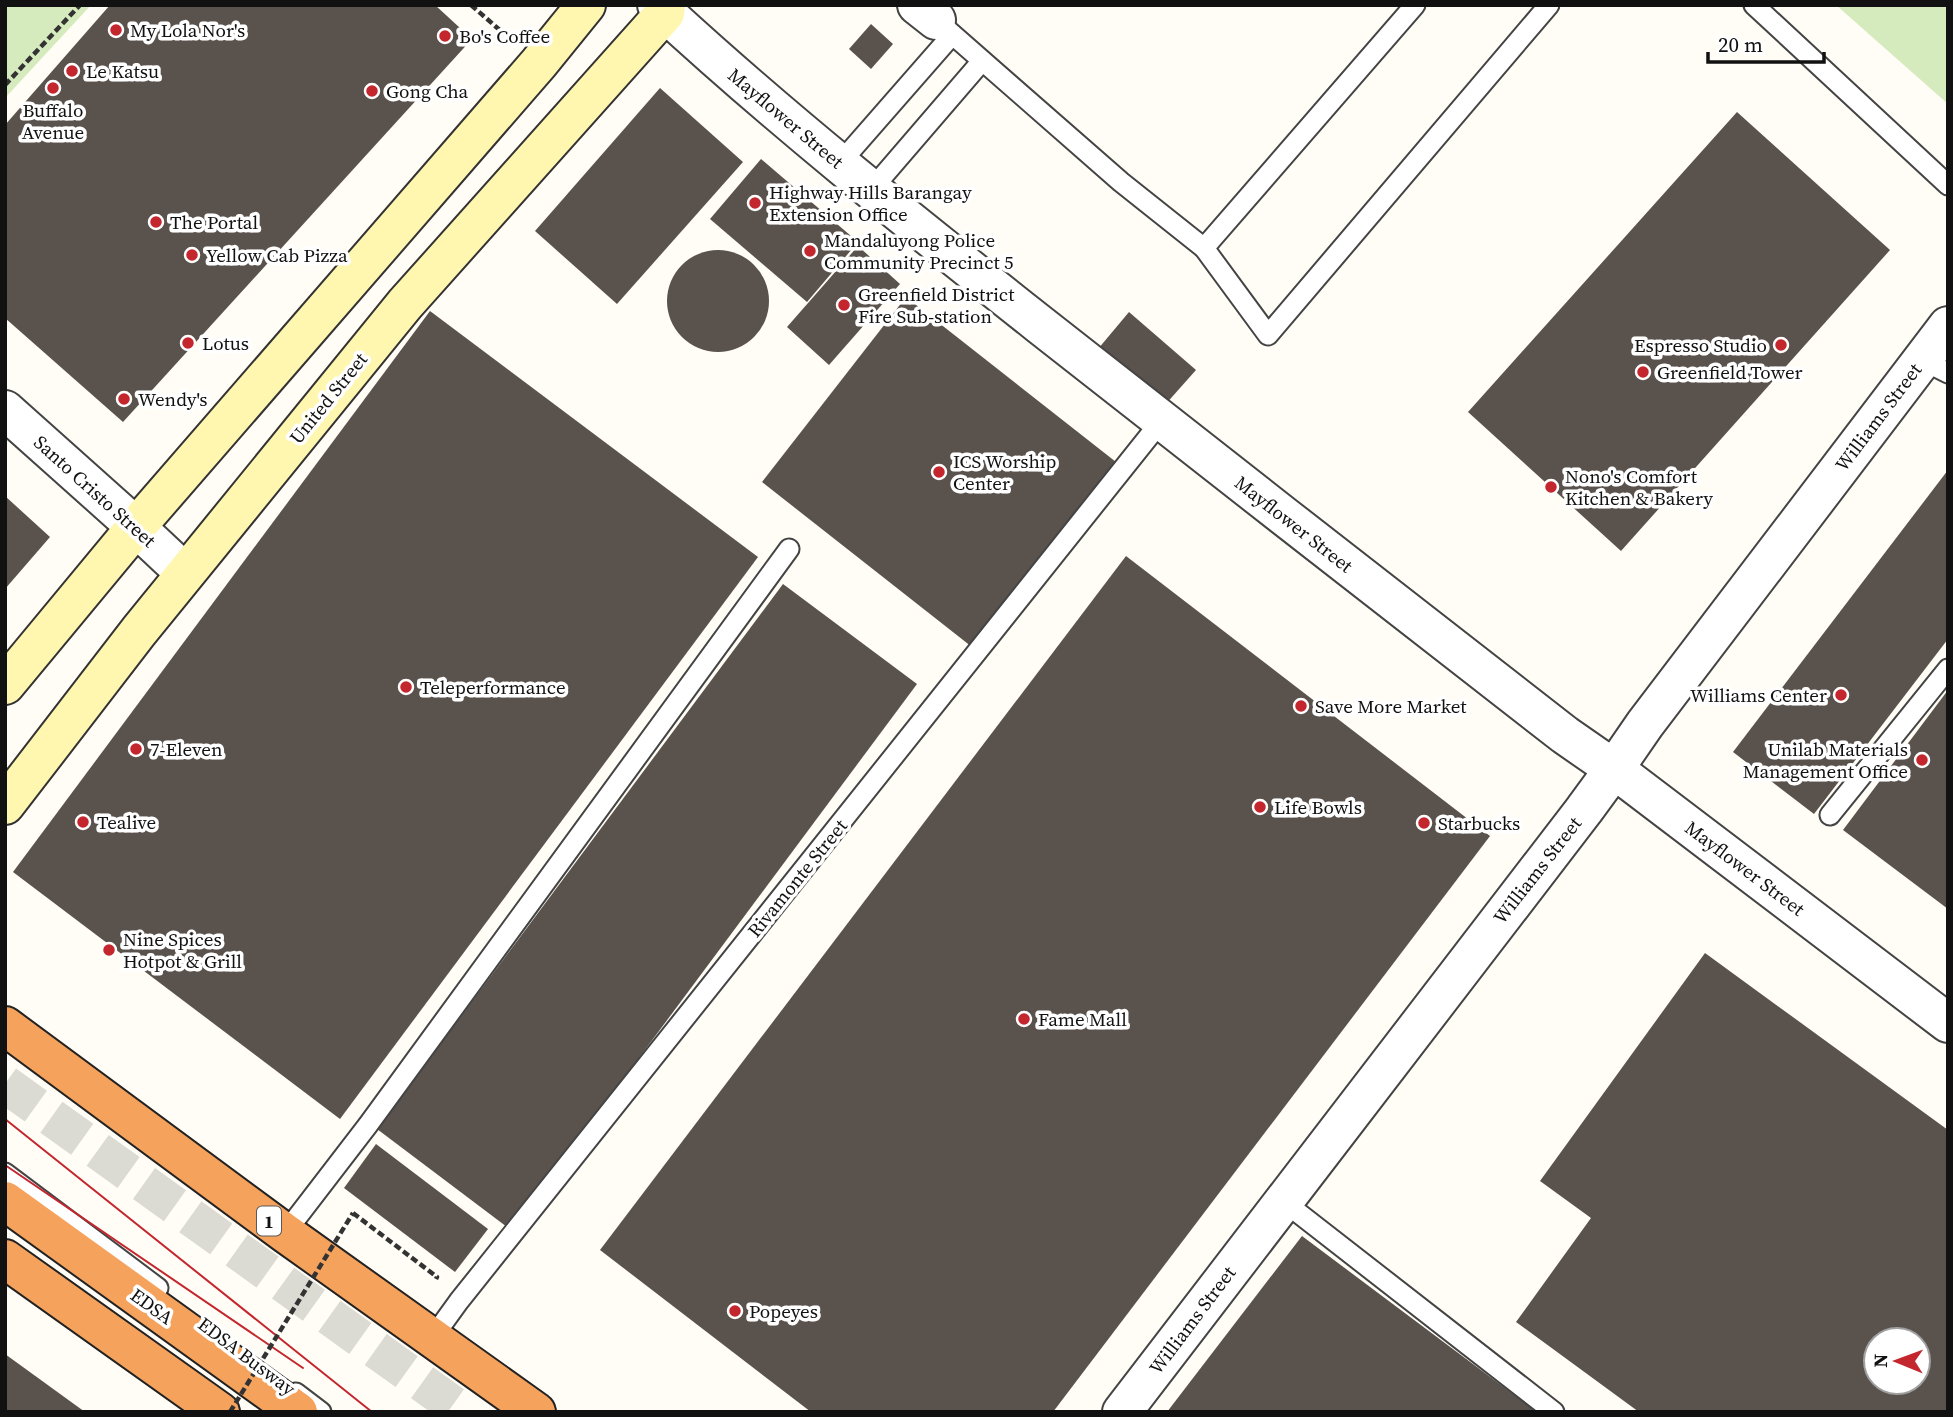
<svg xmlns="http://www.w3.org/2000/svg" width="1953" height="1417" font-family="'Source Serif 4',serif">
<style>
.green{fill:#d5ebbd}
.building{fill:#5a524d;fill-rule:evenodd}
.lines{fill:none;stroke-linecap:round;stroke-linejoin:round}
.highway-tunnel{stroke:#dbdad3;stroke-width:38;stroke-dasharray:38 19;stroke-linecap:butt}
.lane-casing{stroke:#444;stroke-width:23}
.street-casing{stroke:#444;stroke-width:42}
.secondary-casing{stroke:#333;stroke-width:42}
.highway-casing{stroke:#222;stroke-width:42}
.path{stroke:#333;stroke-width:4.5;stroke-dasharray:7 3.5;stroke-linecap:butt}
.lane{stroke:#fff;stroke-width:19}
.street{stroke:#fff;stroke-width:38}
.secondary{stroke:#fff6b0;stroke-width:38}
.highway{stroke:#f5a25d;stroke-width:38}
.tram{stroke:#c4262e;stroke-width:2}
.path-bridge{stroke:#333;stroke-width:4.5;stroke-dasharray:7 3.5;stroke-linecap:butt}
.poi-dot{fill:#c4262e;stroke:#fff;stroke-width:2.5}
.labels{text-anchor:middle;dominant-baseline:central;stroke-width:7;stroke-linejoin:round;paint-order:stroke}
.shield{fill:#fff;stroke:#585858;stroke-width:2}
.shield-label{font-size:18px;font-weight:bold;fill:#111}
.poi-label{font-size:19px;fill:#111;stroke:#fff;text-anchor:start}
.street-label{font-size:19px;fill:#111;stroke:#fff}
</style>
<rect width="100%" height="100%" fill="#fffdf5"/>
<g class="green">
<path d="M5,5H91L5,98Z"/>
<path d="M1836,5H1948V104Z"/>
</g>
<g class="building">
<path d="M110,5H435L472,39L123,422L5,318V125Z"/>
<path d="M871,24L893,44L871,69L849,49Z"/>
<path d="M660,88L743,162L617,304L535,231Z"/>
<path d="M1737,112L1890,250L1621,551L1468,412Z"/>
<path d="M761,159L858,242L807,302L710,219Z"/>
<path d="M858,246L900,284L829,365L787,327Z"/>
<circle cx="718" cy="301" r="51"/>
<path d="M906,297L1116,462L972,647L762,482Z"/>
<path d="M430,311L758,557L340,1119L13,872Z"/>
<path d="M1129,312L1196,370L1164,406L1098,349Z"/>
<path d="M1948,470V639L1814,814L1733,752Z"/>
<path d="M5,496L50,537L5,589Z"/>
<path d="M1126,556L1490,836L1053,1412H811L600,1250Z"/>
<path d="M783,584L917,684L511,1230L377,1129Z"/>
<path d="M1948,690V909L1843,830Z"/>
<path d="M1705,953L1948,1130V1412H1639L1516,1322L1591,1218L1540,1181ZM1876,1340H1918V1382H1876Z"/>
<path d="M376,1144L488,1229L455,1272L344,1188Z"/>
<path d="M1302,1236L1537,1412H1167Z"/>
<path d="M5,1354L85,1412H5Z"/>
</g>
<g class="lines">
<path class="highway-tunnel" d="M5,1084L463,1412"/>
<g class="lane-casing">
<g id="lane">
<path d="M1754,5L1948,185"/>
<path d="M936,20L1121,182L1204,248L1268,335L1549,5"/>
<path d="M840,163L952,35"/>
<path d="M871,190L982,61"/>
<path d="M1204,248L1415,5"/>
<path d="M1922,360L1948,373"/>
<path d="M1830,815L1948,669"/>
<path d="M5,1173L158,1288"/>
<path d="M1283,1201L1554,1412"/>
<path d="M285,1233L368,1125L789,549"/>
<path d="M433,1337L459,1301L1162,420"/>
<path d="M296,1393L321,1412"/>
</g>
</g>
<g class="street-casing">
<g id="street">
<path d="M657,5C779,118 909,221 1039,324C1214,462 1389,598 1565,735L1614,769L1948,1023"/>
<path d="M917,5L936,20"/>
<path d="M5,410L136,527L185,573"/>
<path d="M1122,1412L1584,810L1614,769L1645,724L1948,326"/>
</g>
</g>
<g class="secondary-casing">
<g id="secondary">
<path d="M5,685L136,527L539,63L586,5"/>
<path d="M5,805L139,631L405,304L665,13L666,5"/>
</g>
</g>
<g class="highway-casing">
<g id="highway">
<path d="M5,1026L285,1233L536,1412"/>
<path d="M5,1201L298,1412"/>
<path d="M5,1259L220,1412"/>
</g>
</g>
<g class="path">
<path d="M471,5L510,39"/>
<path d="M5,85L80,5"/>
<path d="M353,1213L437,1277L436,1279"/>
</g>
<use href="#lane" class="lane"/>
<use href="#street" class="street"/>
<use href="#secondary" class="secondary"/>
<use href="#highway" class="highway"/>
<g class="tram">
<path d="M5,1119L372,1412"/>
<path d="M5,1165L303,1368"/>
</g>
<path class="path-bridge" d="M230,1412L353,1213"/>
</g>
<g class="poi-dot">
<circle cx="116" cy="30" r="7"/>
<circle cx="445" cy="36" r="7"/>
<circle cx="72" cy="71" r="7"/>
<circle cx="53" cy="88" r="7"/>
<circle cx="372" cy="91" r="7"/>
<circle cx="755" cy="203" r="7"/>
<circle cx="156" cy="222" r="7"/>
<circle cx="810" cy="251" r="7"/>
<circle cx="192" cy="255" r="7"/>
<circle cx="844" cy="305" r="7"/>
<circle cx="188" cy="343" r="7"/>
<circle cx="1781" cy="345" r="7"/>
<circle cx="1643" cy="372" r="7"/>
<circle cx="124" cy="399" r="7"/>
<circle cx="939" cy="472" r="7"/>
<circle cx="1551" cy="487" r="7"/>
<circle cx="406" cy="687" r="7"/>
<circle cx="1841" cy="695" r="7"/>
<circle cx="1301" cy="706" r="7"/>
<circle cx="136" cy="749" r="7"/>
<circle cx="1922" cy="760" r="7"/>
<circle cx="1260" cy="807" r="7"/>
<circle cx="83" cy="822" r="7"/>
<circle cx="1424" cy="823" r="7"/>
<circle cx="109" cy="950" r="7"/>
<circle cx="1024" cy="1019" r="7"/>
<circle cx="735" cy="1311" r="7"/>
</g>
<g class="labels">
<rect class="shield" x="257" y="1206.5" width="24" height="29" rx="5"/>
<g class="shield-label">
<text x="269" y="1221">1</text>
</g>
<g class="poi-label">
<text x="130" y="30">My Lola Nor's</text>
<text x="459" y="36">Bo's Coffee</text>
<text x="86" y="71">Le Katsu</text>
<text x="386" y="91">Gong Cha</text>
<text x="53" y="110" text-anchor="middle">Buffalo<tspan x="53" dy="22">Avenue</tspan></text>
<text x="769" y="192">Highway Hills Barangay<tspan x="769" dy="22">Extension Office</tspan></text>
<text x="170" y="222">The Portal</text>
<text x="824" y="240">Mandaluyong Police<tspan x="824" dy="22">Community Precinct 5</tspan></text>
<text x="206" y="255">Yellow Cab Pizza</text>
<text x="858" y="294">Greenfield District<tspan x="858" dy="22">Fire Sub-station</tspan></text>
<text x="202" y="343">Lotus</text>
<text x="1767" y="345" text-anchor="end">Espresso Studio</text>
<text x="1657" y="372">Greenfield Tower</text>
<text x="138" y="399">Wendy's</text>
<text x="953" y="461">ICS Worship<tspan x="953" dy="22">Center</tspan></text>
<text x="1565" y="476">Nono's Comfort<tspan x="1565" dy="22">Kitchen &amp; Bakery</tspan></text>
<text x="420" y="687">Teleperformance</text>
<text x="1827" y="695" text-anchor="end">Williams Center</text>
<text x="1315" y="706">Save More Market</text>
<text x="150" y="749">7-Eleven</text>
<text x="1908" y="749" text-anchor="end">Unilab Materials<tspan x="1908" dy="22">Management Office</tspan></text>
<text x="1274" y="807">Life Bowls</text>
<text x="97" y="822">Tealive</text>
<text x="1438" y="823">Starbucks</text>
<text x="123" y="939">Nine Spices<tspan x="123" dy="22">Hotpot &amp; Grill</tspan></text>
<text x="1038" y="1019">Fame Mall</text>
<text x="749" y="1311">Popeyes</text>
</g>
<g class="street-label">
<text transform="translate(786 118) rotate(40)">Mayflower Street</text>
<text transform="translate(328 398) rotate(-51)">United Street</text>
<text transform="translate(1878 417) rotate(-53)">Williams Street</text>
<text transform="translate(95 491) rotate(42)">Santo Cristo Street</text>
<text transform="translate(1294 524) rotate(38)">Mayflower Street</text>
<text transform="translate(1745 868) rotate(37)">Mayflower Street</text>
<text transform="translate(1537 870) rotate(-52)">Williams Street</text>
<text transform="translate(797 878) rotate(-51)">Rivamonte Street</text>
<text transform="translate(152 1306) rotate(36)">EDSA</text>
<text transform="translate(1192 1320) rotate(-53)">Williams Street</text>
<text transform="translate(247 1356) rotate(37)">EDSA Busway</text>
</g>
</g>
<rect width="1953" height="1417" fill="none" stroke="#111111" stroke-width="14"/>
<g transform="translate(1897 1361) rotate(271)"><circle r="33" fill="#ffffff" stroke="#a0a0a0" stroke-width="2"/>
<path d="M0-5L12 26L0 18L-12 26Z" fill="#c4262e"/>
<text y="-10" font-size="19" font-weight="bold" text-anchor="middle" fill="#111111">N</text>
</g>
<path d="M1708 52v10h116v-10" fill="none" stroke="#111111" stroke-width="3.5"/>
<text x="1718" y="52" font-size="21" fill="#111111" stroke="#ffffff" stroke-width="5" paint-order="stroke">20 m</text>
</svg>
